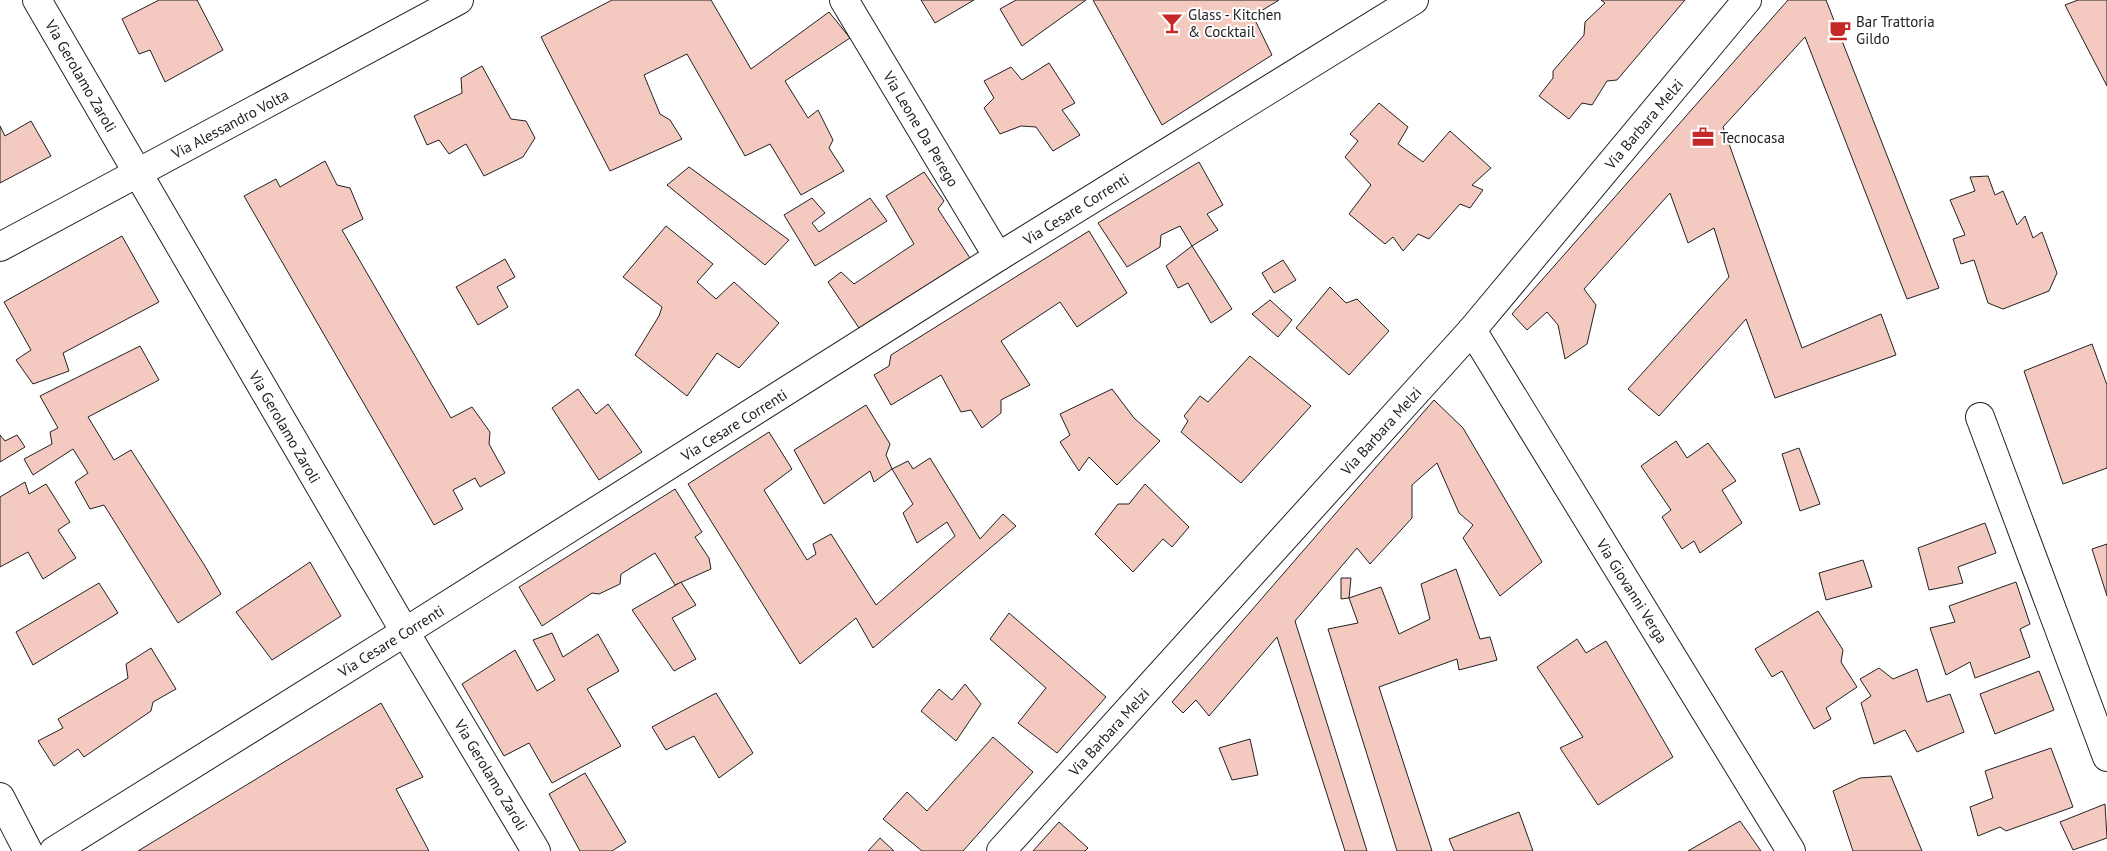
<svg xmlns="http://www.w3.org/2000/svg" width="2107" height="851" font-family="'PT Sans',sans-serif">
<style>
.building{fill:#f3c9c0;stroke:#222}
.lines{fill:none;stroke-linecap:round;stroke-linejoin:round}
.minor-casing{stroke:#222;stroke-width:30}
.minor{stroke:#fff;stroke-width:28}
.labels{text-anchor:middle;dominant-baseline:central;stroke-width:4;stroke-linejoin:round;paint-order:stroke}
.poi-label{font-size:15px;fill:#222;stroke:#fff;text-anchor:start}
.street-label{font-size:15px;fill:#222;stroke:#fff}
</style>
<rect width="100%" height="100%" fill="#fff"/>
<g class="building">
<path d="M159,0H197L223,50L165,82L150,50L139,54L122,19Z"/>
<path d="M612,0H711L751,69L829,12L850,38L785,81L808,118L818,110L833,140L829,148L844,171L801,195L770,144L745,156L687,54L644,75L660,114L670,120L682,139L610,171L541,37Z"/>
<path d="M921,0H974L935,23Z"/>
<path d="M1016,0H1086L1022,46L1000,9Z"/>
<path d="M1093,0H1279L1253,16L1272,55L1162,125Z"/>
<path d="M1601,0H1685L1617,80L1607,81L1592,105L1582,103L1569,119L1539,96L1553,78V71L1584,35L1585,22L1605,3Z"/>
<path d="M1788,0H1826L1939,288L1907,299L1805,37L1723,127L1802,348L1881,314L1896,355L1775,398L1746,319L1659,416L1628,389L1729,277L1714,228L1688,243L1670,193L1584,289L1596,305L1587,344L1565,359L1558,325L1547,312L1527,330L1512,314Z"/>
<path d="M2078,0H2107V86L2065,5Z"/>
<path d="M1049,63L1075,103L1062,110L1080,135L1053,151L1036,127L1021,126L1000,134L984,108L994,98L984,81L1011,67L1022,80Z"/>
<path d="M482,66L511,119L526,121L535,138L523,157L484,176L466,144L449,154L439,140L427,145L414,116L462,93L461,78Z"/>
<path d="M1379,103L1408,127L1398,144L1423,162L1450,131L1491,168L1472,185L1483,190L1470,208L1460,204L1429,239L1418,234L1403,251L1393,237L1385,244L1349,214L1371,185L1345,157L1358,141L1350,134Z"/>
<path d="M31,121L51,156L0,183V126L5,136Z"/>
<path d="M325,161L337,185L350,188L363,219L342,230L451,418L472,407L490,432L489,444L505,473L480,487L475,478L453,490L463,509L434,525L244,196L276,179L280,187Z"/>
<path d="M1199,162L1223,205L1207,214L1218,230L1192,246L1180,226L1161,235L1160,247L1127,267L1098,223Z"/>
<path d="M689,167L789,240L765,265L667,185Z"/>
<path d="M924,172L944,201L938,209L970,258L859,328L828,282L841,272L854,284L914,244L886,196Z"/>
<path d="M1988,176L1995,195L2003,191L2017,225L2025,216L2033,238L2042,232L2057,273L2049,291L2003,309L1988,303L1974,260L1961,264L1953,239L1965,235L1950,200L1975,191L1970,177Z"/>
<path d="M812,198L825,213L812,223L819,232L870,198L887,221L815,266L784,215Z"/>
<path d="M666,226L713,264L697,282L716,299L734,282L779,323L739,368L717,353L687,396L635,355L659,316L662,307L623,277Z"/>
<path d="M1089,231L1127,293L1077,327L1060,302L1001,341L1030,385L1001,400V413L982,428L971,410L961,412L941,375L891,405L874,375L889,366L891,355Z"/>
<path d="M122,236L159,302L63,353L69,371L33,384L16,360L31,350L4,302Z"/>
<path d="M1192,246L1232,309L1211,323L1188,283L1178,288L1166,266Z"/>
<path d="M505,259L515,277L497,287L508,307L478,325L456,287Z"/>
<path d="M1283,260L1296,280L1274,293L1262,273Z"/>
<path d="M1330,287L1346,303L1357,299L1389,331L1349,375L1296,328Z"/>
<path d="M1270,300L1292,320L1278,337L1252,314Z"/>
<path d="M2092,344L2107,385V468L2063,484L2024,371Z"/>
<path d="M140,346L159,380L88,417L114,460L131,450L205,566L221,594L178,623L104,505L90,509L75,482L88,473L73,449L33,475L24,459L52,444L50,432L58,428L40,396Z"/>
<path d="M1250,356L1311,406L1241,483L1181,432L1188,421L1184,416L1200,396L1208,402Z"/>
<path d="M578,389L596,414L608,404L642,452L599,480L552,408Z"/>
<path d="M1112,389L1134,418L1160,441L1117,485L1089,457L1079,471L1060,442L1070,435L1060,414Z"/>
<path d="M1434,400L1463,428L1542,562L1500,596L1463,538L1473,525L1459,513L1437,463L1412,485V518L1370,564L1357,548L1295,621L1367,851H1345L1277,637L1209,716L1196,700L1183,713L1172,702Z"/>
<path d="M866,405L890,444L886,455L892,469L874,482L870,471L824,504L794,450Z"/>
<path d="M769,432L792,469L764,490L807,560L816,554L813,544L831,534L876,605L955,536L947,522L917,543L903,513L913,504L892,469L908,461L913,469L930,458L980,539L1003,514L1016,526L873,648L856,618L800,664L688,484Z"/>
<path d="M0,435L5,441L17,435L25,447L0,462Z"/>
<path d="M1676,441L1687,458L1708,443L1736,481L1722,490L1742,523L1700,553L1694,541L1682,549L1662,517L1671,510L1641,466Z"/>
<path d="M1799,448L1820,504L1800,511L1782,454Z"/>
<path d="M25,482L29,494L46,484L70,522L58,530L76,558L43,579L28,552L0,567V497Z"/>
<path d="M1145,484L1189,527L1172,547L1163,539L1133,572L1095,534L1118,504H1129Z"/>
<path d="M675,489L702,532L695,537L709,558L711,569L675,585L655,553L621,574L620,584L599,594L592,593L542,626L519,587Z"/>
<path d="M1985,523L1996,553L1958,567L1963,583L1929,590L1918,548Z"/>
<path d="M2107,544V596L2092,549Z"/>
<path d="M1863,560L1872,587L1826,600L1819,573Z"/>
<path d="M310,562L341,616L272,660L236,612Z"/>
<path d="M1456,569L1480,639L1490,637L1497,660L1459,670L1457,659L1379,687L1432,851H1397L1328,629L1358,623L1349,598L1381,587L1399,634L1430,619L1421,584Z"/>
<path d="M1341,578H1351L1349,598L1341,599Z"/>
<path d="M681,582L696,605L672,618L696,659L674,671L632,610Z"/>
<path d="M2016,582L2030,624L2020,629L2030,657L1975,678L1970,662L1946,675L1930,628L1955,622L1949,606Z"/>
<path d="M99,583L118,613L33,665L16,632Z"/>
<path d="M1818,611L1843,650L1841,662L1857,687L1826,708L1831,719L1814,729L1782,671L1772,677L1755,649Z"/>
<path d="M1009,613L1106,697L1057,753L1018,723L1046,688L990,639Z"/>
<path d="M552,633L563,657L598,634L619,671L587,689L621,746L552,783L529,743L504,756L462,684L515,650L537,691L555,680L533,640Z"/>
<path d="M1577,639L1586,653L1606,641L1673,757L1598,805L1560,748L1583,737L1537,667Z"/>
<path d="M151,648L176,689L153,702L151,711L84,757L78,749L54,766L38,741L63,728L58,719L128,678L126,664Z"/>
<path d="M1879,668L1893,679L1917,669L1927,702L1950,694L1964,732L1917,752L1905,730L1874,744L1861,703L1871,696L1860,679Z"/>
<path d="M2039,671L2054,710L1995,734L1980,694Z"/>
<path d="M965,684L981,704L956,741L921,711L939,689L952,700Z"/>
<path d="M716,693L753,753L719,778L694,736L666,750L652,727Z"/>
<path d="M381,703L423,777L396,789L429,851H138Z"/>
<path d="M993,737L1033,772L963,851H922L883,819L907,792L927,811Z"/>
<path d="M1250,739L1258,775L1232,780L1219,748Z"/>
<path d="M2051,748L2073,807L2006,831L2000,827L1978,836L1970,807L1993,798L1985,771Z"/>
<path d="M585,773L626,842L612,851H580L549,794Z"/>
<path d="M1891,776L1922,851H1853L1833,791L1860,778Z"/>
<path d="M2105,804L2107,838L2073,850L2060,822Z"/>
<path d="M1519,812L1533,851H1454L1449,839Z"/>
<path d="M1740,821L1761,851H1688Z"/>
<path d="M1059,822L1088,848L1085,851H1033Z"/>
<path d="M880,838L894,851H868Z"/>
</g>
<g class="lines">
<g class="minor-casing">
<g id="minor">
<path d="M37,0L405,632L536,851"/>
<path d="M844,0L998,257"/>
<path d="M0,247L459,0"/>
<path d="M1472,330L1791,851"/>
<path d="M1980,417L2107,757"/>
<path d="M0,797L28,851"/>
<path d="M54,851L405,632L998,257L1414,0"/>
<path d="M1001,851L1472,330L1747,0"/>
</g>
</g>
<use href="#minor" class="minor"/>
</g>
<defs>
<g id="bar-bare" transform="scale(1.725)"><path d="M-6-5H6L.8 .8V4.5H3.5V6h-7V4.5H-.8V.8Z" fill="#c62828" stroke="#fff" stroke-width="2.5" paint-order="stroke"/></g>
<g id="cafe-bare" transform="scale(1.725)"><path d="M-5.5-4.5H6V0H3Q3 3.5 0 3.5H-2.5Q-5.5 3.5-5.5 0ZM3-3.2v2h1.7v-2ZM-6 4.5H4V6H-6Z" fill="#c62828" stroke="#fff" stroke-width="2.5" paint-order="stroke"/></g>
<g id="office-bare" transform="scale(1.725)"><path d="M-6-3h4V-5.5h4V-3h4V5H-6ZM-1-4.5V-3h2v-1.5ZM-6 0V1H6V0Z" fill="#c62828" stroke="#fff" stroke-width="2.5" paint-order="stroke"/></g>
</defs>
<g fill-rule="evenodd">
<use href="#bar-bare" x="1172" y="23"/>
<use href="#cafe-bare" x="1840" y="30"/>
<use href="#office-bare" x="1703" y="137"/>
</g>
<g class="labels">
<g class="poi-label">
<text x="1188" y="14">Glass - Kitchen<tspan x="1188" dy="17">&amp; Cocktail</tspan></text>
<text x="1856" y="21">Bar Trattoria<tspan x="1856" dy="17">Gildo</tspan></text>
<text x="1720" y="137">Tecnocasa</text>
</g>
<g class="street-label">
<text transform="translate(81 76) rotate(60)">Via Gerolamo Zaroli</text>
<text transform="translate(230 124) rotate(-28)">Via Alessandro Volta</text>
<text transform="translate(1644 124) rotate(-50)">Via Barbara Melzi</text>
<text transform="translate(921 129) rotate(59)">Via Leone Da Perego</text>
<text transform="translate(1076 209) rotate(-32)">Via Cesare Correnti</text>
<text transform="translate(734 425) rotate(-32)">Via Cesare Correnti</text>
<text transform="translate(285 427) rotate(60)">Via Gerolamo Zaroli</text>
<text transform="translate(1381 431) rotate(-48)">Via Barbara Melzi</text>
<text transform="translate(1632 591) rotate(58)">Via Giovanni Verga</text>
<text transform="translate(391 641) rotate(-32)">Via Cesare Correnti</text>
<text transform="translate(1109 732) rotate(-48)">Via Barbara Melzi</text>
<text transform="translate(491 775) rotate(59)">Via Gerolamo Zaroli</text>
</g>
</g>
</svg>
